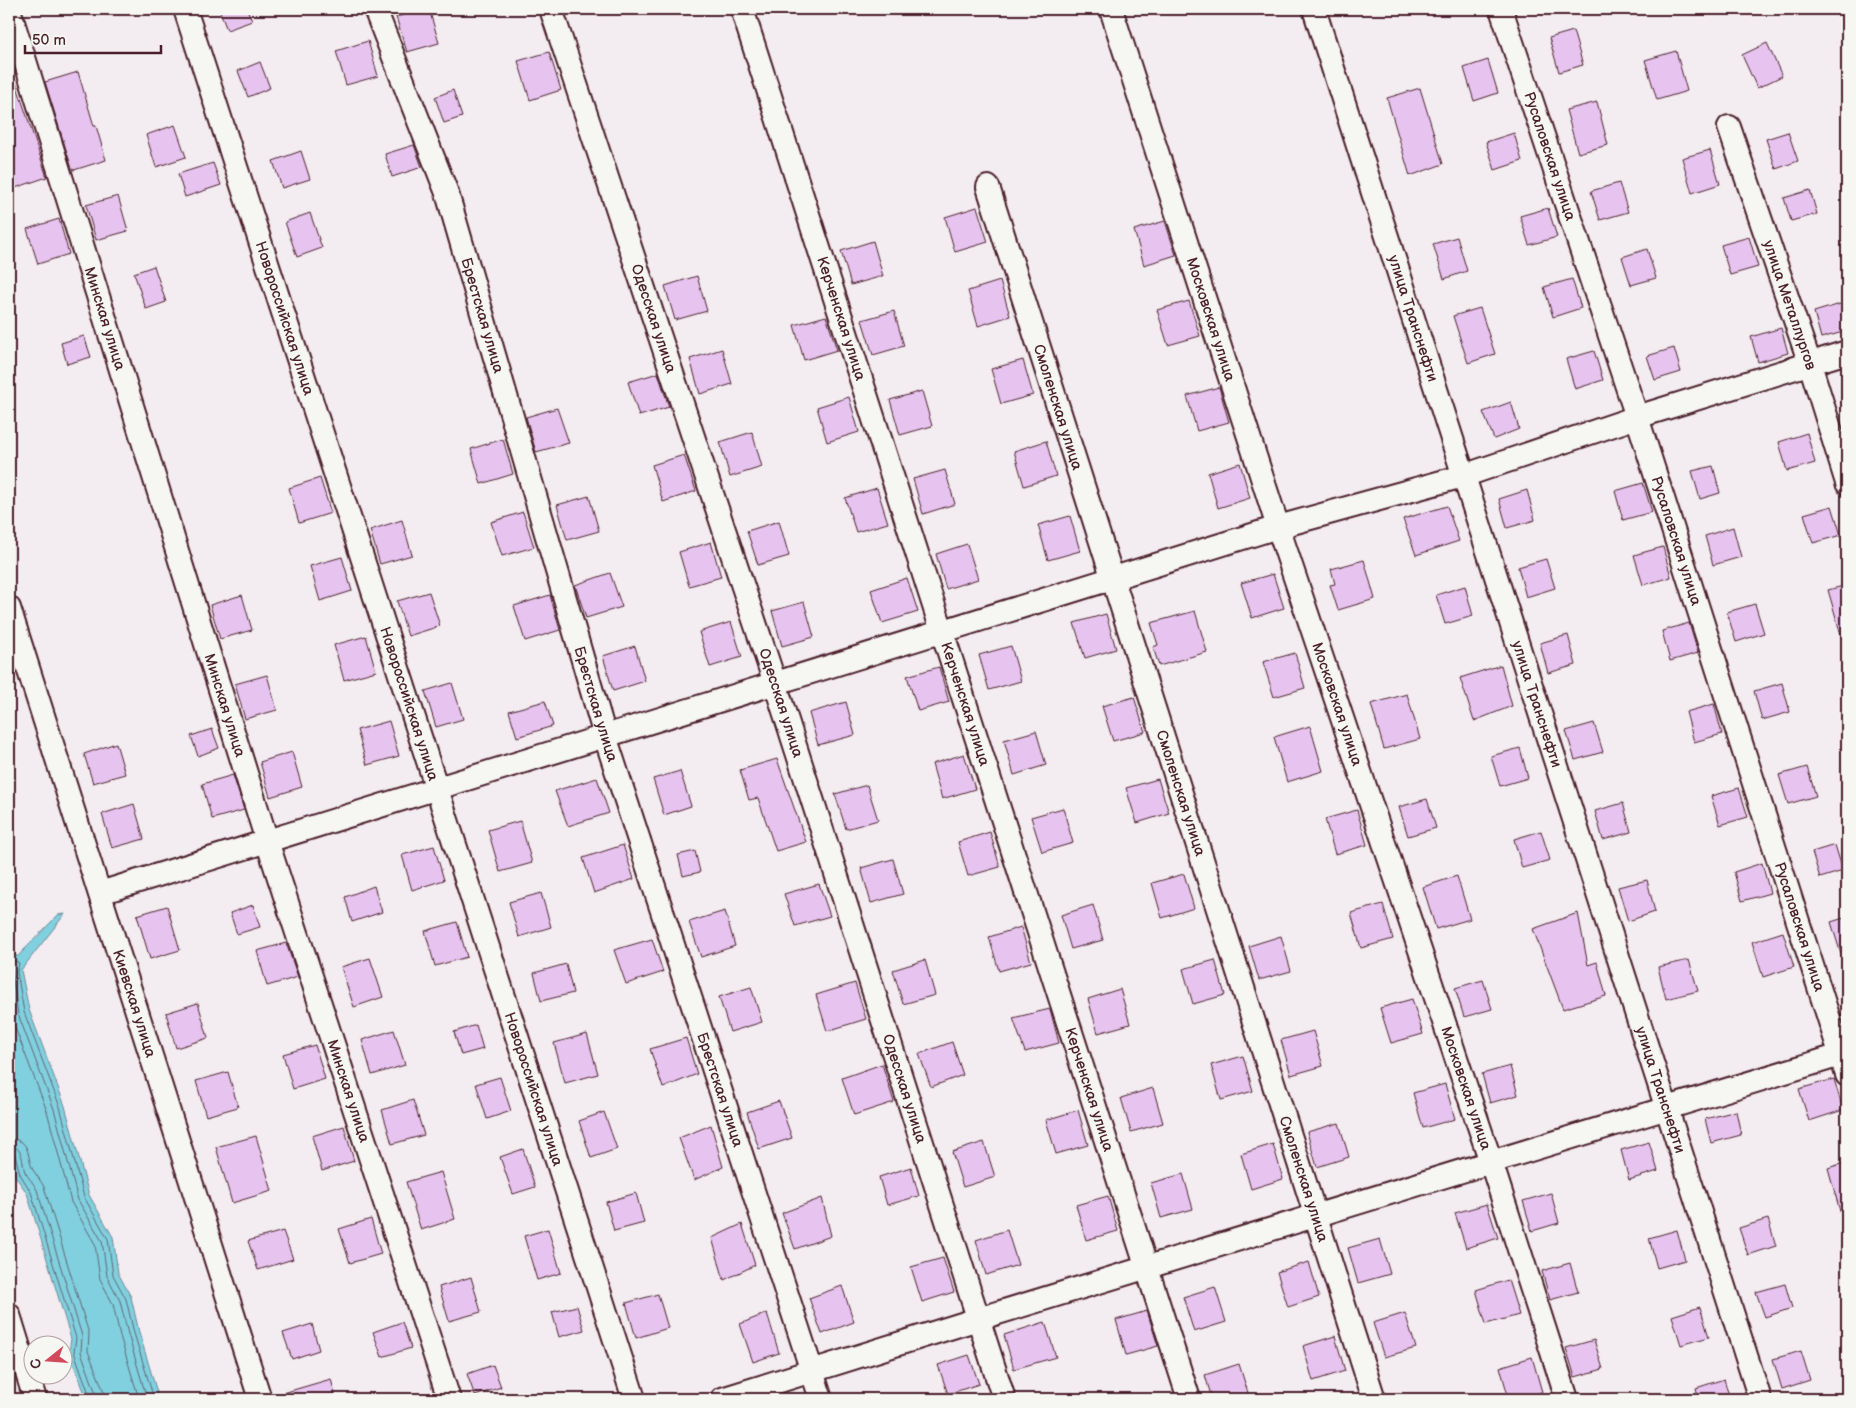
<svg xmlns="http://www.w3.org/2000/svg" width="1856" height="1408" font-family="'Balsamiq Sans',sans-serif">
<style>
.water{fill:#81d0df;stroke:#6b8997}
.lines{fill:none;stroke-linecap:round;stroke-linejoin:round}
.shore{stroke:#606673;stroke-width:1}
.building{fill:#e6c4ef;stroke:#4a1f2b}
.minor-casing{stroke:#4a1f2b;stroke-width:26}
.minor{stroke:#f6f6f2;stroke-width:22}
.labels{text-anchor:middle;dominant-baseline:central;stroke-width:4;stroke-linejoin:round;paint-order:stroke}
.street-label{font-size:15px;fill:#4a1f2b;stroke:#f6f6f2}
</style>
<rect width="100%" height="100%" fill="#f3ecf1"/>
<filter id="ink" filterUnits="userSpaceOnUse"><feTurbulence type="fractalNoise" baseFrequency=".02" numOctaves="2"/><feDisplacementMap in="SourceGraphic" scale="10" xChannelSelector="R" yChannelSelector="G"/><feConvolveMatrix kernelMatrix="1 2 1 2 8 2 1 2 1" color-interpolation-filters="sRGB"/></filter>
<g filter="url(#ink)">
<path class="water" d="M65,914L21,970L29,1010L65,1106L89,1195L113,1237L118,1273L131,1297L139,1332L159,1399H87L69,1352L71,1339L27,1193L15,1176L9,1146V944L17,957L58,915Z"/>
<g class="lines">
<g class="shore">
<path d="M9,953L13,960L19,963L17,972L24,1012L60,1107L84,1197L108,1239L113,1275L126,1299L134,1333L154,1399"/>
<path d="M9,964L11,966L18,1014L54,1109L78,1200L102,1241L107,1276L120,1301L128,1334L147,1399"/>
<path d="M9,1004L11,1017L47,1111L71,1202L95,1244L100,1279L113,1304L120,1336L139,1399"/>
<path d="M9,1139C32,1139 26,1156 33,1170C37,1176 41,1181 44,1187L89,1334L88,1351L104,1392L105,1399"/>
<path d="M9,1146C25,1147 21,1161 25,1172C28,1178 34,1183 37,1190L82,1336L81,1352L98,1399"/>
<path d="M9,1152L15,1155L20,1174L31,1192L76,1338L74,1352L91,1399"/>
</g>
</g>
<g class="building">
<path d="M219,9H247L252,21L227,30Z"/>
<path d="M425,9H429L439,43L407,52L396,17Z"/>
<path d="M1573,31L1583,65L1559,72L1549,38Z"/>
<path d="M368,41L378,76L346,85L336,51Z"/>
<path d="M1767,43L1782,76L1757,88L1742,55Z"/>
<path d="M1676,51L1687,91L1657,100L1645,60Z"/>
<path d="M549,52L561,90L530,100L518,61Z"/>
<path d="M1488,60L1498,93L1474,101L1464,68Z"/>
<path d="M260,62L270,88L248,97L238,71Z"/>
<path d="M9,68H11L47,177L15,188L9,168Z"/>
<path d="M78,72L94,126H96L106,160L74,170L72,169L45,82Z"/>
<path d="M1420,88L1443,164L1410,176L1387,98Z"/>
<path d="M453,90L462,117L444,123L435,97Z"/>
<path d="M1597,102L1608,145L1578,153L1566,110Z"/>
<path d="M175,125L186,157L156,167L146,135Z"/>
<path d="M1788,132L1798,161L1776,169L1766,139Z"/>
<path d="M1514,133L1522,161L1495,170L1486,142Z"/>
<path d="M414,145L422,167L392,177L385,154Z"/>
<path d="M1710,150L1720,184L1692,193L1682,158Z"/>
<path d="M301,151L310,179L282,188L273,161Z"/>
<path d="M213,163L221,185L185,197L178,174Z"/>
<path d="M1619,183L1628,212L1600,220L1591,191Z"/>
<path d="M1810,190L1817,214L1791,221L1784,198Z"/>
<path d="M118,196L128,231L96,240L86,205Z"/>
<path d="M977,207L988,242L955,252L945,217Z"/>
<path d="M1548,208L1557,237L1529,245L1520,216Z"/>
<path d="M310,213L322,248L297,257L285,222Z"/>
<path d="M59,219L69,254L38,264L27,229Z"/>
<path d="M1165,221L1176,255L1144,265L1134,230Z"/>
<path d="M1457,237L1467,271L1444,279L1433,244Z"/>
<path d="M1749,237L1758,267L1730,275L1721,245Z"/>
<path d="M873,241L883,276L851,285L841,251Z"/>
<path d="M1647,249L1656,278L1631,285L1622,257Z"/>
<path d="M154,266L166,302L146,309L134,273Z"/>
<path d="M697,276L707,311L675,320L665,286Z"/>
<path d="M1572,279L1581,308L1553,317L1544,287Z"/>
<path d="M1000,281L1010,316L978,326L968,291Z"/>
<path d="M1189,301L1200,336L1168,345L1157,310Z"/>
<path d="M1847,302V331L1821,338L1814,312Z"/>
<path d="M1480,308L1495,354L1468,363L1453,316Z"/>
<path d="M894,311L904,346L873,355L862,320Z"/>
<path d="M826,316L837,350L804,360L794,325Z"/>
<path d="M1781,328L1788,353L1758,362L1751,337Z"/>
<path d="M84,336L91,357L67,364L61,343Z"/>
<path d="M1674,348L1681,372L1655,380L1647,356Z"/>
<path d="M722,349L732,384L700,394L690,359Z"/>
<path d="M1594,351L1603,380L1575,389L1566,359Z"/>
<path d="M1023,360L1033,395L1001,404L991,369Z"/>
<path d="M658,373L669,407L639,416L628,382Z"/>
<path d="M1219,387L1229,422L1197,431L1187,396Z"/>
<path d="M922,391L932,426L900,435L890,400Z"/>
<path d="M849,397L859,432L827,442L817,407Z"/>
<path d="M1511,402L1519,429L1494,439L1483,412Z"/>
<path d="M557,408L569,443L536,452L526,417Z"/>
<path d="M752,432L762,467L730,477L720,442Z"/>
<path d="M1807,433L1815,463L1787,471L1779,442Z"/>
<path d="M503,439L513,474L481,484L471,449Z"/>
<path d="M1046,441L1056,476L1024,486L1014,451Z"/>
<path d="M684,455L696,491L663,502L652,465Z"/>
<path d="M1240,463L1250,498L1218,508L1208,473Z"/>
<path d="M1713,466L1720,493L1700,499L1692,471Z"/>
<path d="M945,470L955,504L923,514L913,479Z"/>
<path d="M320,478L331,513L299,523L289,488Z"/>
<path d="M1643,483L1652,512L1623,520L1615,491Z"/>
<path d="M877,488L888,523L856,532L845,498Z"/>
<path d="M1527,490L1535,520L1507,528L1499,499Z"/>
<path d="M589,496L599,531L567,540L557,505Z"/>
<path d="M1447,506L1459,541L1416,555L1403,519Z"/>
<path d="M1832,506L1841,535L1813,543L1804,514Z"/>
<path d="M523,512L534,547L502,556L491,522Z"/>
<path d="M1070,516L1080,551L1048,560L1038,525Z"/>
<path d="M402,520L412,555L380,564L370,530Z"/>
<path d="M779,521L789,556L758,565L747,531Z"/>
<path d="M1733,527L1741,557L1713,565L1705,536Z"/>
<path d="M711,542L721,577L689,586L679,552Z"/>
<path d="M967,544L978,579L946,589L936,554Z"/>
<path d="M1663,547L1671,577L1643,585L1634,555Z"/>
<path d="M342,557L352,591L320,601L310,566Z"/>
<path d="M1546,559L1555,588L1526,597L1518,567Z"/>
<path d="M1364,560L1375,599L1338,610L1330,585L1335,584L1331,569Z"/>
<path d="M610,573L622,607L586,618L575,585Z"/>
<path d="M1273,574L1284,608L1252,618L1241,583Z"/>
<path d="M907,578L918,612L882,623L871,590Z"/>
<path d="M1847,585V641L1843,642L1828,590Z"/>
<path d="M1465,586L1473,616L1445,624L1436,595Z"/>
<path d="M429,592L440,626L408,636L397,601Z"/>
<path d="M242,595L252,630L220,639L210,605Z"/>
<path d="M550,595L560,630L525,641L514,606Z"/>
<path d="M804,602L814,637L782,646L772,611Z"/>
<path d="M1755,604L1764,633L1736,642L1727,612Z"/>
<path d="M1195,611L1207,652L1159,666L1153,647L1158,645L1151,623Z"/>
<path d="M1106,614L1116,649L1085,658L1074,623Z"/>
<path d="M731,622L742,657L710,667L699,632Z"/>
<path d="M1689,623L1698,653L1670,661L1662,631Z"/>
<path d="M1568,635L1576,665L1548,673L1540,643Z"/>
<path d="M366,636L376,671L344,680L334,645Z"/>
<path d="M635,646L645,681L613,691L603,656Z"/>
<path d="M1011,646L1021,681L989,690L979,655Z"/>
<path d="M1295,653L1305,688L1274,697L1263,662Z"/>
<path d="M1501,665L1512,706L1474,721L1460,678Z"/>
<path d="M939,667L949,702L918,711L907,676Z"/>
<path d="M267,675L277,710L245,719L235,684Z"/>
<path d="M452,683L463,719L436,727L425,691Z"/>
<path d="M1782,683L1790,712L1762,720L1754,691Z"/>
<path d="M1407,694L1420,739L1384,749L1371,704Z"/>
<path d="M1134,697L1145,732L1113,741L1102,706Z"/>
<path d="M545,701L553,726L517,737L509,711Z"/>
<path d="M846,702L855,735L818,745L809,713Z"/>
<path d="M1714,704L1722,734L1694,742L1686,712Z"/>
<path d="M389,721L399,756L367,765L357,730Z"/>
<path d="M1594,723L1603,752L1575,760L1566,731Z"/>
<path d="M1310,726L1323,771L1287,782L1274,737Z"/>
<path d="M212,729L219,748L198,756L191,736Z"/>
<path d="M1036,731L1046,765L1014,775L1004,740Z"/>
<path d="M116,743L125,774L93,783L84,754Z"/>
<path d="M1520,748L1528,778L1500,786L1491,756Z"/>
<path d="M292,752L302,787L270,797L260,762Z"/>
<path d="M964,754L975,789L942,799L932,764Z"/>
<path d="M777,759L806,842L776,851L758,798L749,800L740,770Z"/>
<path d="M1807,767L1816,796L1788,804L1779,775Z"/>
<path d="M680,771L691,806L664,815L653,779Z"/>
<path d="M233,775L244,810L212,819L202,784Z"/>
<path d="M597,778L609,813L568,826L555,791Z"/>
<path d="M1158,779L1169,813L1137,823L1126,788Z"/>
<path d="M867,785L878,820L846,829L835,794Z"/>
<path d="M1739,788L1748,817L1720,825L1711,796Z"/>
<path d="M1427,799L1436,828L1408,836L1399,807Z"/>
<path d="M1623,803L1631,832L1603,840L1595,811Z"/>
<path d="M134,804L144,839L112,848L102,814Z"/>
<path d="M1063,808L1073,843L1042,852L1031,817Z"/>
<path d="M1357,810L1367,845L1335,854L1325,819Z"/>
<path d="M520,821L532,863L500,872L488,830Z"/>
<path d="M1541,831L1550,860L1522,868L1514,839Z"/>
<path d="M990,832L1000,867L968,876L958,842Z"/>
<path d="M623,845L634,879L594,893L583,858Z"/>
<path d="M1835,845L1843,871L1820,878L1812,852Z"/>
<path d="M434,846L444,880L412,890L402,855Z"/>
<path d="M695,851L700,872L683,876L678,855Z"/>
<path d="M893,859L903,894L871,903L861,868Z"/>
<path d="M1762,863L1770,893L1742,901L1734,872Z"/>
<path d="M1184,874L1194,908L1162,918L1152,883Z"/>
<path d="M1457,876L1470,919L1436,929L1423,887Z"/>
<path d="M1647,880L1655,912L1628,921L1618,887Z"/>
<path d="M819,884L830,916L795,926L784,894Z"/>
<path d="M374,886L382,912L352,922L345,897Z"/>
<path d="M541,893L551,927L519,937L509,902Z"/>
<path d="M1383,904L1393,939L1361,948L1351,913Z"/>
<path d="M253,905L260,927L237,934L230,913Z"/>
<path d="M1093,905L1103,940L1071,949L1061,915Z"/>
<path d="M167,906L180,950L150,959L137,915Z"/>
<path d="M725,911L735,946L701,957L689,922Z"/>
<path d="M1578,913L1588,965L1597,962L1606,996L1563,1009L1533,929Z"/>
<path d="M1847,917V963L1844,964L1831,922Z"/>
<path d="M457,922L467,957L435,966L425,931Z"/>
<path d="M1021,927L1031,962L999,971L989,937Z"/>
<path d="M1783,932L1794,967L1763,977L1752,942Z"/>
<path d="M1281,936L1291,971L1259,980L1249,946Z"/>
<path d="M652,939L663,972L626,984L614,950Z"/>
<path d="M286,943L298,977L267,986L257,951Z"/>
<path d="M370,958L383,997L354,1007L341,967Z"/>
<path d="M925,960L935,995L903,1004L893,970Z"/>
<path d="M1215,960L1225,995L1193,1004L1183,969Z"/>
<path d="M1689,960L1698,991L1666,999L1658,967Z"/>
<path d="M566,964L573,993L541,1001L534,973Z"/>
<path d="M1483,980L1492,1009L1464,1017L1455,988Z"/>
<path d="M855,983L866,1019L827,1031L816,995Z"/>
<path d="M751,987L762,1022L730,1032L719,997Z"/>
<path d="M1120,989L1130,1024L1098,1033L1088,999Z"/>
<path d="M1412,999L1423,1034L1391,1043L1380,1008Z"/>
<path d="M198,1003L208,1038L176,1048L166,1013Z"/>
<path d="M1050,1009L1059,1043L1025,1052L1013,1018Z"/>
<path d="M476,1025L483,1049L461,1055L454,1032Z"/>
<path d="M394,1030L405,1065L372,1075L362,1040Z"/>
<path d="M1313,1031L1323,1066L1291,1075L1281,1040Z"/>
<path d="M587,1034L598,1074L565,1083L554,1043Z"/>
<path d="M686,1038L697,1074L663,1088L650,1049Z"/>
<path d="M952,1042L963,1075L931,1087L919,1054Z"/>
<path d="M315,1045L325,1079L293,1089L283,1054Z"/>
<path d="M1243,1056L1253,1091L1221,1100L1211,1065Z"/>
<path d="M882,1064L894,1102L854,1115L842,1078Z"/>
<path d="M1510,1066L1518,1095L1490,1103L1482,1074Z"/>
<path d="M228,1072L238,1107L206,1116L196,1081Z"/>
<path d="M500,1077L511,1111L487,1119L476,1084Z"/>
<path d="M1834,1079L1843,1110L1809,1121L1799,1089Z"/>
<path d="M1445,1084L1455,1119L1423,1128L1413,1093Z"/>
<path d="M1153,1088L1163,1123L1131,1132L1121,1098Z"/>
<path d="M413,1100L424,1135L392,1144L382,1110Z"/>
<path d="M779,1101L792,1138L759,1149L747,1112Z"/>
<path d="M1078,1110L1088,1145L1056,1154L1046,1120Z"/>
<path d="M1736,1111L1741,1135L1711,1143L1705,1119Z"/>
<path d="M604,1112L617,1149L591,1158L579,1121Z"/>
<path d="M1339,1123L1349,1157L1317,1167L1307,1132Z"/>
<path d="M711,1125L723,1167L694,1180L679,1138Z"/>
<path d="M344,1126L354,1161L322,1171L312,1136Z"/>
<path d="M256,1136L272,1191L232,1203L216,1147Z"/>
<path d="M984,1142L995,1177L963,1187L952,1152Z"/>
<path d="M1649,1142L1658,1171L1629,1180L1621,1150Z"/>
<path d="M1273,1144L1283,1179L1251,1189L1241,1154Z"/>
<path d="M523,1149L535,1187L513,1194L500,1157Z"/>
<path d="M1847,1162V1222H1843L1828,1168Z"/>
<path d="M911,1167L919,1196L887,1205L879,1177Z"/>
<path d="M441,1172L455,1219L421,1230L406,1182Z"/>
<path d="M1183,1174L1193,1209L1161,1218L1151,1183Z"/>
<path d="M636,1193L644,1223L614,1231L606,1202Z"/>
<path d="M1551,1193L1559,1223L1532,1231L1523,1201Z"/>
<path d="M1108,1196L1118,1231L1086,1240L1076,1205Z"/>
<path d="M822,1198L831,1236L795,1249L782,1213Z"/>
<path d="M1487,1204L1498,1238L1466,1248L1455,1213Z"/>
<path d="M371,1219L381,1254L350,1263L339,1229Z"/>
<path d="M1768,1219L1776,1246L1748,1255L1739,1228Z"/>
<path d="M742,1224L755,1265L724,1280L712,1238Z"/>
<path d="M548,1229L561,1273L537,1280L524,1236Z"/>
<path d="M1007,1230L1018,1265L986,1275L976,1240Z"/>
<path d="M1677,1230L1685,1260L1657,1268L1649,1238Z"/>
<path d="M283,1231L293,1259L258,1270L248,1241Z"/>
<path d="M1380,1239L1390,1274L1358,1283L1348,1248Z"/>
<path d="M943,1258L954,1292L922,1302L911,1267Z"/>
<path d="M1309,1262L1319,1297L1288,1307L1277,1272Z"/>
<path d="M1570,1263L1578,1292L1550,1300L1542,1271Z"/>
<path d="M471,1277L481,1312L449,1321L439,1287Z"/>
<path d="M1508,1280L1519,1315L1486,1324L1476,1290Z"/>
<path d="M1785,1284L1792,1308L1765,1317L1756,1292Z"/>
<path d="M842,1286L854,1322L822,1334L809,1298Z"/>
<path d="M1215,1287L1226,1322L1194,1332L1183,1297Z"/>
<path d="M658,1294L668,1328L636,1338L626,1303Z"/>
<path d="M577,1306L584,1330L559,1337L552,1312Z"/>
<path d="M1700,1307L1709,1337L1681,1345L1672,1316Z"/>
<path d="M1147,1311L1158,1346L1126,1355L1116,1320Z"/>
<path d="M767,1313L779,1353L753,1362L740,1324Z"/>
<path d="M1405,1313L1416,1348L1384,1357L1373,1323Z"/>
<path d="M402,1322L411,1348L382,1357L373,1332Z"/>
<path d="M1045,1322L1056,1357L1014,1369L1004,1335Z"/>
<path d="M312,1324L319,1350L292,1359L283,1333Z"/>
<path d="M1335,1336L1345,1371L1313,1381L1303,1346Z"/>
<path d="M1594,1340L1603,1369L1575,1377L1566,1348Z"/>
<path d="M1801,1351L1810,1380L1782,1389L1773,1359Z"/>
<path d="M969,1355L979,1384L948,1394L938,1365Z"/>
<path d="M1532,1357L1542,1392L1517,1399H1509L1500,1367Z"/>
<path d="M1239,1364L1249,1396L1239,1399H1212L1205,1375Z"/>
<path d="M493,1365L501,1387L475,1396L467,1374Z"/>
<path d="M331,1379L336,1399H276V1395Z"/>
<path d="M1724,1379L1730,1399H1699L1696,1388Z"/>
</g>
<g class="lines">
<g class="minor-casing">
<g id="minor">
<path id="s1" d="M9,9L267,841L449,1399"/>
<path id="s2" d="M185,9L634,1399"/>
<path id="s3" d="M375,9L447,193L605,736L821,1399"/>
<path id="s4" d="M551,9L775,683L1004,1399"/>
<path id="s5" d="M742,9L1189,1399"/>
<path id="s6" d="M1111,9L1278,527L1491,1162L1567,1399"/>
<path id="s7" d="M1314,9L1760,1399"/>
<path id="s8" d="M1501,9L1637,417L1847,1075"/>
<path id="s9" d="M1729,127L1810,364L1847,483"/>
<path id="s10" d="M988,187L1374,1399"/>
<path id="s11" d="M9,608L260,1399"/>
<path d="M100,893L1278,527L1463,476L1637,417L1847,352"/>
<path d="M9,1315L35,1399"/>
<path d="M722,1399L978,1319L1847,1053"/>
</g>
</g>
<use href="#minor" class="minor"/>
</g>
</g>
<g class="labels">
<g class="street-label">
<text stroke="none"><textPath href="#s8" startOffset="155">Русаловская улица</textPath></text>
<text stroke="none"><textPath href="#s9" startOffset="188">улица Металлургов</textPath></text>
<text stroke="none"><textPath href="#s3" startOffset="325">Брестская улица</textPath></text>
<text stroke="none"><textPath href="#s1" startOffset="324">Минская улица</textPath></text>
<text stroke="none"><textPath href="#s4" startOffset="326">Одесская улица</textPath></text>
<text stroke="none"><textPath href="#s5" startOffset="325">Керченская улица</textPath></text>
<text stroke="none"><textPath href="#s2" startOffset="325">Новороссийская улица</textPath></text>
<text stroke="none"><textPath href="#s7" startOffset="325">улица Транснефти</textPath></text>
<text stroke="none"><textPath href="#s6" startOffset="326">Московская улица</textPath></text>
<text stroke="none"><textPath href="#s10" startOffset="231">Смоленская улица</textPath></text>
<text stroke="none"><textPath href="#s8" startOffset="560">Русаловская улица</textPath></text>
<text stroke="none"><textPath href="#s4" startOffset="731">Одесская улица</textPath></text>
<text stroke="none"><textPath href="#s2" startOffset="730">Новороссийская улица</textPath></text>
<text stroke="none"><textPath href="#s3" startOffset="730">Брестская улица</textPath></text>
<text stroke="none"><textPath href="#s5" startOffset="730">Керченская улица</textPath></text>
<text stroke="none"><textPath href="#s6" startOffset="731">Московская улица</textPath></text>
<text stroke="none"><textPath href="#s7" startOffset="730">улица Транснефти</textPath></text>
<text stroke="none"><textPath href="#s1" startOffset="729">Минская улица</textPath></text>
<text stroke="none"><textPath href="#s10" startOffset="636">Смоленская улица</textPath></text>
<text stroke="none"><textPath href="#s8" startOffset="965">Русаловская улица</textPath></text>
<text stroke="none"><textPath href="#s11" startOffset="415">Киевская улица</textPath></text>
<text stroke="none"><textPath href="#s6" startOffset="1136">Московская улица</textPath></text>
<text stroke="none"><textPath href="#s2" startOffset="1135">Новороссийская улица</textPath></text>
<text stroke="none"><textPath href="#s4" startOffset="1136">Одесская улица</textPath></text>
<text stroke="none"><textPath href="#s5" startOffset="1135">Керченская улица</textPath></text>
<text stroke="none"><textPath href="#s3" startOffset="1135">Брестская улица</textPath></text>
<text stroke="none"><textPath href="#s7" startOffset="1135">улица Транснефти</textPath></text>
<text stroke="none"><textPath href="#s1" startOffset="1134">Минская улица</textPath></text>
<text stroke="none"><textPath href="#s10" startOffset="1041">Смоленская улица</textPath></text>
</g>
</g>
<rect width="1856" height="1408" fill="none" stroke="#f6f6f2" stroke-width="30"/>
<rect x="15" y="15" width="1826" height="1378" fill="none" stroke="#4a1f2b" stroke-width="2" filter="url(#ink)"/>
<g transform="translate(48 1360) rotate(253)"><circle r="24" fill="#f6f6f2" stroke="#b1a0a2"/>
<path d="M0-4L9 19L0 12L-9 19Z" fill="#d1495b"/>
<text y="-8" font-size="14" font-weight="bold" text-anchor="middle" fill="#4a1f2b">С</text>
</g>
<path d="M25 45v8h136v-8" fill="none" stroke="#4a1f2b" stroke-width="2.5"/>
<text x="32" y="45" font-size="15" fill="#4a1f2b" stroke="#f6f6f2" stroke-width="4" paint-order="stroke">50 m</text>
</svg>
